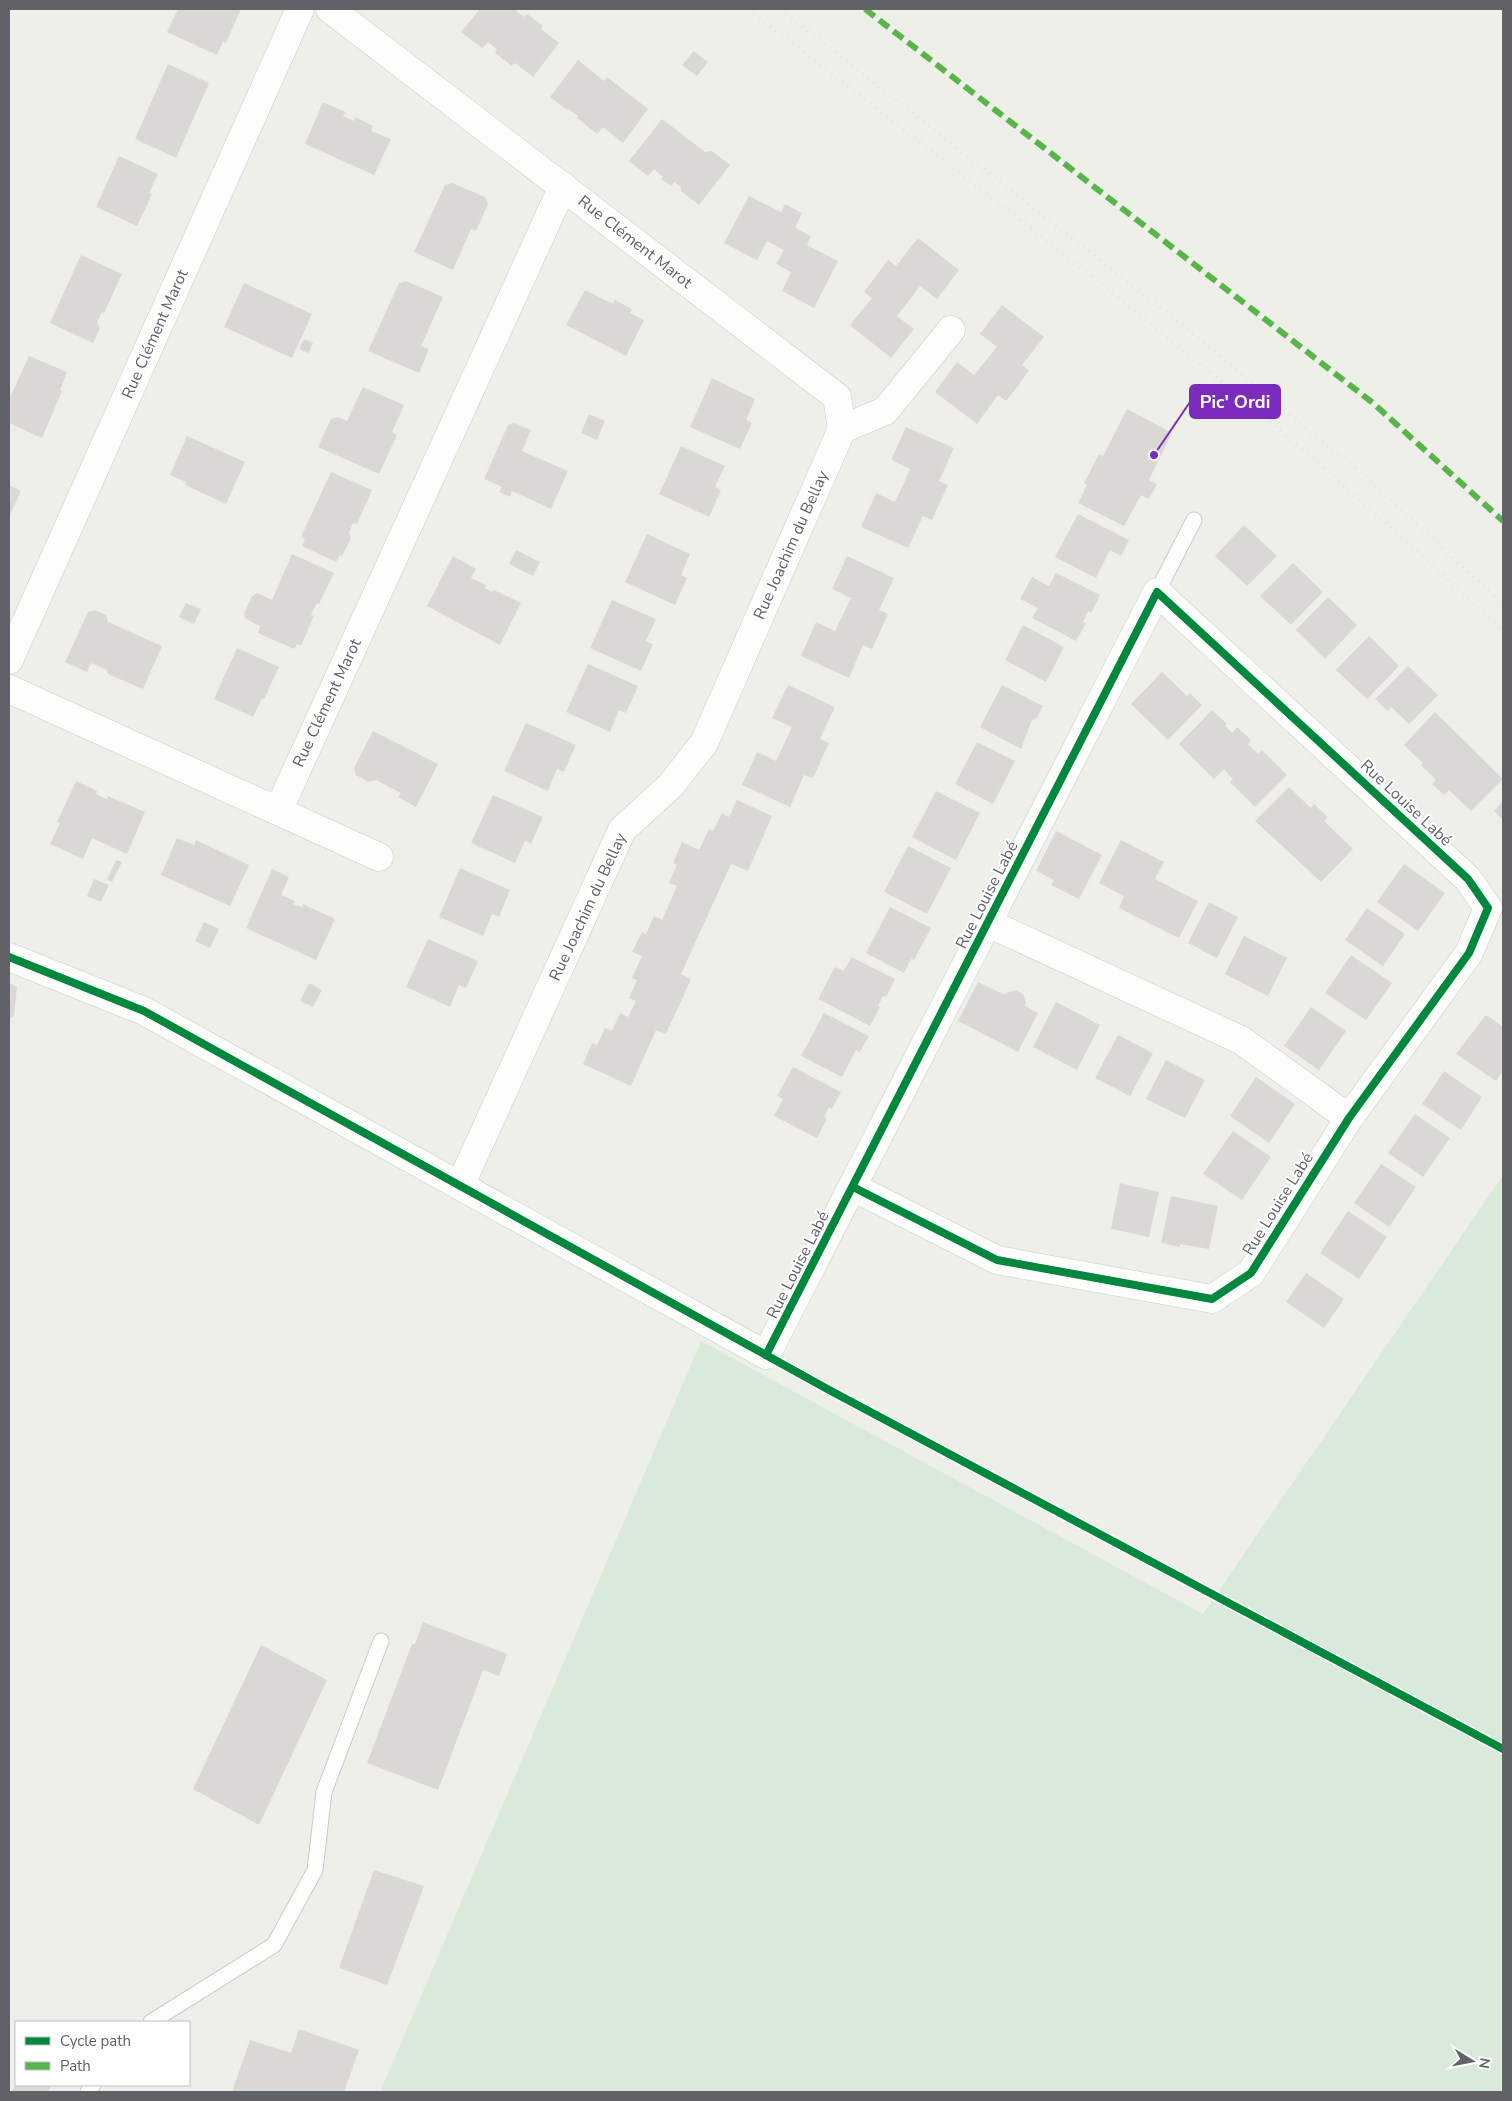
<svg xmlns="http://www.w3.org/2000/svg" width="1512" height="2101" font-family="'Nunito Sans',sans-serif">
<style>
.green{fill:#daeada}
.building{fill:#d9d8d5}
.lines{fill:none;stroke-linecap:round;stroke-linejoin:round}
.lane-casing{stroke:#cbcbca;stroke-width:17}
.street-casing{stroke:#cbcbca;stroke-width:29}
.lane{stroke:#fdfdfc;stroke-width:15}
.street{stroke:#fdfdfc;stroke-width:28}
.rail{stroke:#e4e4e3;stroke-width:4;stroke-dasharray:1 6;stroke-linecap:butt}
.quiet{stroke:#58b549;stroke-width:6;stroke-dasharray:12 6;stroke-linecap:butt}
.cycleway-casing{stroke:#fff;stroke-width:11}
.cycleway{stroke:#00873e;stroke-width:8}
.labels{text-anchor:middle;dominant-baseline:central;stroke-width:4;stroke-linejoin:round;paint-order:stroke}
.street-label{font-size:16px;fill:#606267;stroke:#fff}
.leader{fill:none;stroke:#7b2cbf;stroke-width:2}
.callout-dot{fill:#7b2cbf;stroke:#fff;stroke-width:2}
.callout{fill:#7b2cbf;stroke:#7b2cbf;stroke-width:2}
.callout-label{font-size:18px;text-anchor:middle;font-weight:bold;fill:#fff}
</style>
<rect width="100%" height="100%" fill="#efefea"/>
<path class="green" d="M1503,1175V2092H380L701,1341L1203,1614Z"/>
<g class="building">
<path d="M178,9H241L226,43L223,41L217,55L167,32Z"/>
<path d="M480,9H514L524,17L527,14L543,26L541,29L559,43L533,77L515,63L512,66L495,53L497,49L488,42L482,48L461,32Z"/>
<path d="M694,51L708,62L697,76L682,65Z"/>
<path d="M578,60L604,81L607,77L648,109L623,143L603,127L597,134L577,118L578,116L568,109L567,110L550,97Z"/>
<path d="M168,64L209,83L176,158L135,139Z"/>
<path d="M323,102L345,112L343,116L354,121L355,117L373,126L371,131L391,139L374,175L305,144Z"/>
<path d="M662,119L705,152L712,151L730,165L699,205L681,191V187L674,182L671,186L661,179L663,177L654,169L648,176L629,161Z"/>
<path d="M119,156L158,174L149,193L152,194L137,226L96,207Z"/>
<path d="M452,183L485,197L488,204L476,231L471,229L453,270L414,252L445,185Z"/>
<path d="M749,196L781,212L785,204L802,213L795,228L811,236L807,245L838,261L814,308L782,291L791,272L776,264L784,250L767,241L757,260L724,243Z"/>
<path d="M918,238L959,270L937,299L920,286L897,316L914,329L891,358L850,325L872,298L864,292L888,260L896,266Z"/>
<path d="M81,255L122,274L104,313L102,312L97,322L100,328L93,343L50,323Z"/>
<path d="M406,281L443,297L421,346L429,349L419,373L368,351L399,283Z"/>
<path d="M244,283L312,314L292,358L224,327Z"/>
<path d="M585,290L613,304L615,300L632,309L630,313L644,320L626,356L566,325Z"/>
<path d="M1002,305L1044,337L1022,365L1029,370L1018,386L1006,401L998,395L977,424L935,392L957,362L974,375L997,347L980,334Z"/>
<path d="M304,339L313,343L309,353L299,349Z"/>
<path d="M29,356L67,372L60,390L62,391L42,438L9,423V400Z"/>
<path d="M712,378L755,399L746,420L752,423L740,449L690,427Z"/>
<path d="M363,387L404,405L392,432L397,435L379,474L318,447L331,419L338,417L347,421Z"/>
<path d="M1127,409L1172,433L1149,480L1157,484L1149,499L1141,495L1124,526L1078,503L1087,485L1084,483L1099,454L1103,456Z"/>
<path d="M589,414L605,421L597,440L581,433Z"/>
<path d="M514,423L531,430L522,451L568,471L551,509L512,491L510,497L499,492L502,487L484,479L508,425Z"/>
<path d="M906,427L954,448L939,481L948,485L940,502L932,520L923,516L908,548L861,527L876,493L895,502L903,485L910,469L891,460Z"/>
<path d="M187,436L245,462L226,504L185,485L186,482L170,475Z"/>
<path d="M681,446L725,466L715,487L721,490L709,517L659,494Z"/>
<path d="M331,472L372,490L357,524L353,523L349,533L351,538L342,556L340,555L336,562L302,546L305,539L301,537Z"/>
<path d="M9,485L21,491L9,517Z"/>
<path d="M1078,514L1129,540L1121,556L1110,550L1096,578L1055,557Z"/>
<path d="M1244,525L1277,556L1247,586L1215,556Z"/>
<path d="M647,534L690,554L681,575L687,578L675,605L625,582Z"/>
<path d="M516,550L540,562L533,576L509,564Z"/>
<path d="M292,554L334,573L319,604L317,603L311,615L314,616L301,646L297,644L294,649L258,633L260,626L246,619L244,614L252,596L257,593L272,600Z"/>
<path d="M453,556L476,569L471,578L486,585L485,588L492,592L494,590L521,603L500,645L427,606Z"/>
<path d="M847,556L894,578L879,610L888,614L872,649L863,645L849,678L801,656L816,622L835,631L851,598L832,589Z"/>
<path d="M1293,563L1323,592L1291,625L1260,596Z"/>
<path d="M1056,573L1100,595L1091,613L1088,611L1083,622L1086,623L1076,641L1032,618L1038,608L1020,599L1032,577L1049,586Z"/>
<path d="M1328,597L1357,625L1325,659L1296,630Z"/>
<path d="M612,600L656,619L646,641L653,644L641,671L590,648Z"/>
<path d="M186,603L201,609L194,624L179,617Z"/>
<path d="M95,610L106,615L108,622L162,646L143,689L108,674L107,670L91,663L87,672L65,662L88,612Z"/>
<path d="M1023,625L1064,647L1046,682L1005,660Z"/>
<path d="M1369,636L1399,666L1367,699L1336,670Z"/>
<path d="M237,648L279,667L264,699L262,698L253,717L214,699Z"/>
<path d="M588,664L638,686L626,713L619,710L610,732L566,712Z"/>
<path d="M1408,666L1438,695L1409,724L1391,707L1388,711L1375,699Z"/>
<path d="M1162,672L1187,696L1190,693L1202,705L1168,740L1131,704Z"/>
<path d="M788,685L835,707L820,739L829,743L813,778L804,775L790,807L742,785L757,752L776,761L792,727L772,718Z"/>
<path d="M1002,685L1043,706L1037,718L1032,720L1021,749L980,727Z"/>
<path d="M1212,710L1227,724L1225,725L1232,733L1237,727L1251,740L1248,744L1258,754L1262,750L1287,775L1255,807L1230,782L1233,779L1224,769L1214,779L1179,744Z"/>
<path d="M1435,712L1503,779L1471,811L1449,790L1444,795L1432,784L1436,780L1421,765L1423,763L1404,745Z"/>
<path d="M526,723L576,745L564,772L557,769L548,791L504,771Z"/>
<path d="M373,731L438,764L416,807L398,797L401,793L376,780L369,782L356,775L354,768Z"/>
<path d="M977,742L1015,761L993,804L955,784Z"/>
<path d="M76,781L97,791L96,794L107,799L108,796L145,812L127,854L92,838L83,859L50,844L60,823L57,822Z"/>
<path d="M1289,787L1311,808L1314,804L1328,817L1324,821L1353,849L1321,882L1255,821Z"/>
<path d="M936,791L980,813L956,860L912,837Z"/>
<path d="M493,795L543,817L531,844L525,841L515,863L471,843Z"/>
<path d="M737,800L772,816L748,871L731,864L681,974L691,979L666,1034L656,1030L631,1086L583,1064L592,1043L597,1045L605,1028L612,1031L620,1013L628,1017L636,1001L629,998L637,980L632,978L642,956L632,952L642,932L646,934L654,916L662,920L670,902L677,886L669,883L677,865L673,863L682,842L699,850L709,829L713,831L722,813L729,817Z"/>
<path d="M1503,801V820L1494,811Z"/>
<path d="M1056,831L1102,855L1079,899L1051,885L1054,880L1036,871Z"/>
<path d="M177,838L194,845L196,840L249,865L230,906L161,875Z"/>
<path d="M1121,840L1164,862L1155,879L1198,901L1179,938L1119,908L1124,896L1099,883Z"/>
<path d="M908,846L951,868L927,914L884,892Z"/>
<path d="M116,860L122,862L112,882L107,880Z"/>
<path d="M1404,864L1445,893L1418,931L1377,902Z"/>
<path d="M460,868L510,890L499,917L492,914L483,936L439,917Z"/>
<path d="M272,869L289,877L281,895L295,901L293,904L302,907L303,904L335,919L316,960L246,928Z"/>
<path d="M94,879L109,885L101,902L87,896Z"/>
<path d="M1209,902L1238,917L1217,958L1188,943Z"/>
<path d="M890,907L931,928L914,960L911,959L904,973L866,953Z"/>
<path d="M1367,908L1405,934L1383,966L1345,940Z"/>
<path d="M204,922L219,929L210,948L195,941Z"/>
<path d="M1244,936L1287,958L1268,996L1225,974Z"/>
<path d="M428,939L478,961L466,988L459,985L450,1007L406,987Z"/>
<path d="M1351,955L1392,983L1366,1020L1325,993Z"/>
<path d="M851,957L895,979L886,997L883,996L878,1006L880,1007L870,1026L818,999L835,967L844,971Z"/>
<path d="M978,982L1005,995L1006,993L1016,990L1023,994L1026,1003L1025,1006L1038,1013L1018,1052L958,1021Z"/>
<path d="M9,983L17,987L14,1016L9,1019Z"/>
<path d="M309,983L322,990L313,1007L300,1001Z"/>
<path d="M1056,1002L1100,1025L1077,1070L1033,1047Z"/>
<path d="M1311,1007L1346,1031L1319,1070L1284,1046Z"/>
<path d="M824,1013L869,1036L860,1052L856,1050L842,1077L801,1056Z"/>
<path d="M1485,1016H1488L1503,1027V1071L1496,1081L1456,1054Z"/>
<path d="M1118,1035L1153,1053L1130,1096L1095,1078Z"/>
<path d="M1166,1060L1205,1080L1185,1118L1146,1099Z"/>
<path d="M793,1067L841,1092L832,1109L829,1107L824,1117L827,1119L817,1138L774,1116L783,1099L777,1096Z"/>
<path d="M1444,1071L1482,1097L1461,1130L1422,1104Z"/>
<path d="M1256,1077L1295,1104L1269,1143L1230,1116Z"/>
<path d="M1415,1114L1450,1138L1423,1177L1388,1153Z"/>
<path d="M1233,1131L1271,1157L1242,1200L1203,1174Z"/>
<path d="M1381,1164L1416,1187L1389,1227L1354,1203Z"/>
<path d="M1120,1183L1159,1192L1149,1237L1111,1229Z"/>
<path d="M1171,1196L1218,1206L1209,1249L1180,1244V1247L1161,1243Z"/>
<path d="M1348,1211L1387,1237L1359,1279L1320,1253Z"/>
<path d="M1306,1273L1344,1299L1324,1328L1286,1302Z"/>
<path d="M423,1622L507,1654L499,1676L483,1670L438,1790L367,1763L412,1644H415Z"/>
<path d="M261,1645L327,1680L259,1825L193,1789Z"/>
<path d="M374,1870L424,1886L387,1985L339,1968Z"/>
<path d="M299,2029L359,2050L344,2092H232L250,2040L291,2053Z"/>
<path d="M16,2085H52L48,2092H11Z"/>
</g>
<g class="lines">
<g class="lane-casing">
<g id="lane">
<path d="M1157,592L1194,520"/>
<path d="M151,2022L274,1945L315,1870L324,1792L381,1641"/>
<path d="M88,2092L93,2085"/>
</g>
</g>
<g class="street-casing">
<g id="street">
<path d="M330,9L837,397L842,429"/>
<path d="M9,660L300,9"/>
<path d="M9,689L379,857"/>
<path d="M278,811L563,186"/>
<path d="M988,923L1241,1040L1349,1118"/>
<path d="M9,957L144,1011L766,1355L1157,592L1468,879L1488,908L1469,953L1349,1118L1251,1273L1212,1299L997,1260L853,1187"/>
<path d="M460,1186L622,830L671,785L704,743L842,429L885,411L951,330"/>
</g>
</g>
<use href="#lane" class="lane"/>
<use href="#street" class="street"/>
<g class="rail">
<path d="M748,9C924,146 1102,280 1272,424C1351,491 1428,560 1503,631"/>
<path d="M780,9L1186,328L1368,479L1503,604"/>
</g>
<path class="quiet" d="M865,9L1373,403L1503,521"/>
<g class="cycleway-casing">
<g id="cycleway">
<path d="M9,957L144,1011L831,1391L1503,1749"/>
<path d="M766,1355L1157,592L1468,879L1488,908L1469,953L1349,1118L1251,1273L1212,1299L997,1260L853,1187"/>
</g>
</g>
<use href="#cycleway" class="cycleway"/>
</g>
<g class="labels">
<g class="street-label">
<text transform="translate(635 242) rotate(38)">Rue Clément Marot</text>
<text transform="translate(155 334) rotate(-66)">Rue Clément Marot</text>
<text transform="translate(791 545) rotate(-66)">Rue Joachim du Bellay</text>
<text transform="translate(327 703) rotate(-65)">Rue Clément Marot</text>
<text transform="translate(1406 803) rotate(43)">Rue Louise Labé</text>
<text transform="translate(987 895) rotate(-63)">Rue Louise Labé</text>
<text transform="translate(588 907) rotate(-65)">Rue Joachim du Bellay</text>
<text transform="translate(1278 1204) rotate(-58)">Rue Louise Labé</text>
<text transform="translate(798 1265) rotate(-63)">Rue Louise Labé</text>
</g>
</g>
<path class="leader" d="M1154 455L1190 402"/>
<circle class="callout-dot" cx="1154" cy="455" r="5"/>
<rect class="callout" x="1190" y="385" width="90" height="33" rx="5"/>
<g class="callout-label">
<text x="1235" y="408">Pic' Ordi</text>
</g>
<rect width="1512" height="2101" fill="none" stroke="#606267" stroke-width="20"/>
<rect x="15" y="2021" width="175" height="65" fill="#ffffff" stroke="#bfc0c2"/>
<rect x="25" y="2037" width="25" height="8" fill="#00873e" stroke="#bfc0c2"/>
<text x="60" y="2046" font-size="15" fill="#606267">Cycle path</text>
<rect x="25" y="2062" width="25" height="8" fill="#58b549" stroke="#bfc0c2"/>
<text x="60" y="2071" font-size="15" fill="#606267">Path</text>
<g transform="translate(1472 2061) rotate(100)" stroke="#ffffff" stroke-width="4" paint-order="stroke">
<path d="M0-4L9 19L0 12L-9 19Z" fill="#606267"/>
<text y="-8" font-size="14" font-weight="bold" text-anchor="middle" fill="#606267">N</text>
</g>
</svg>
